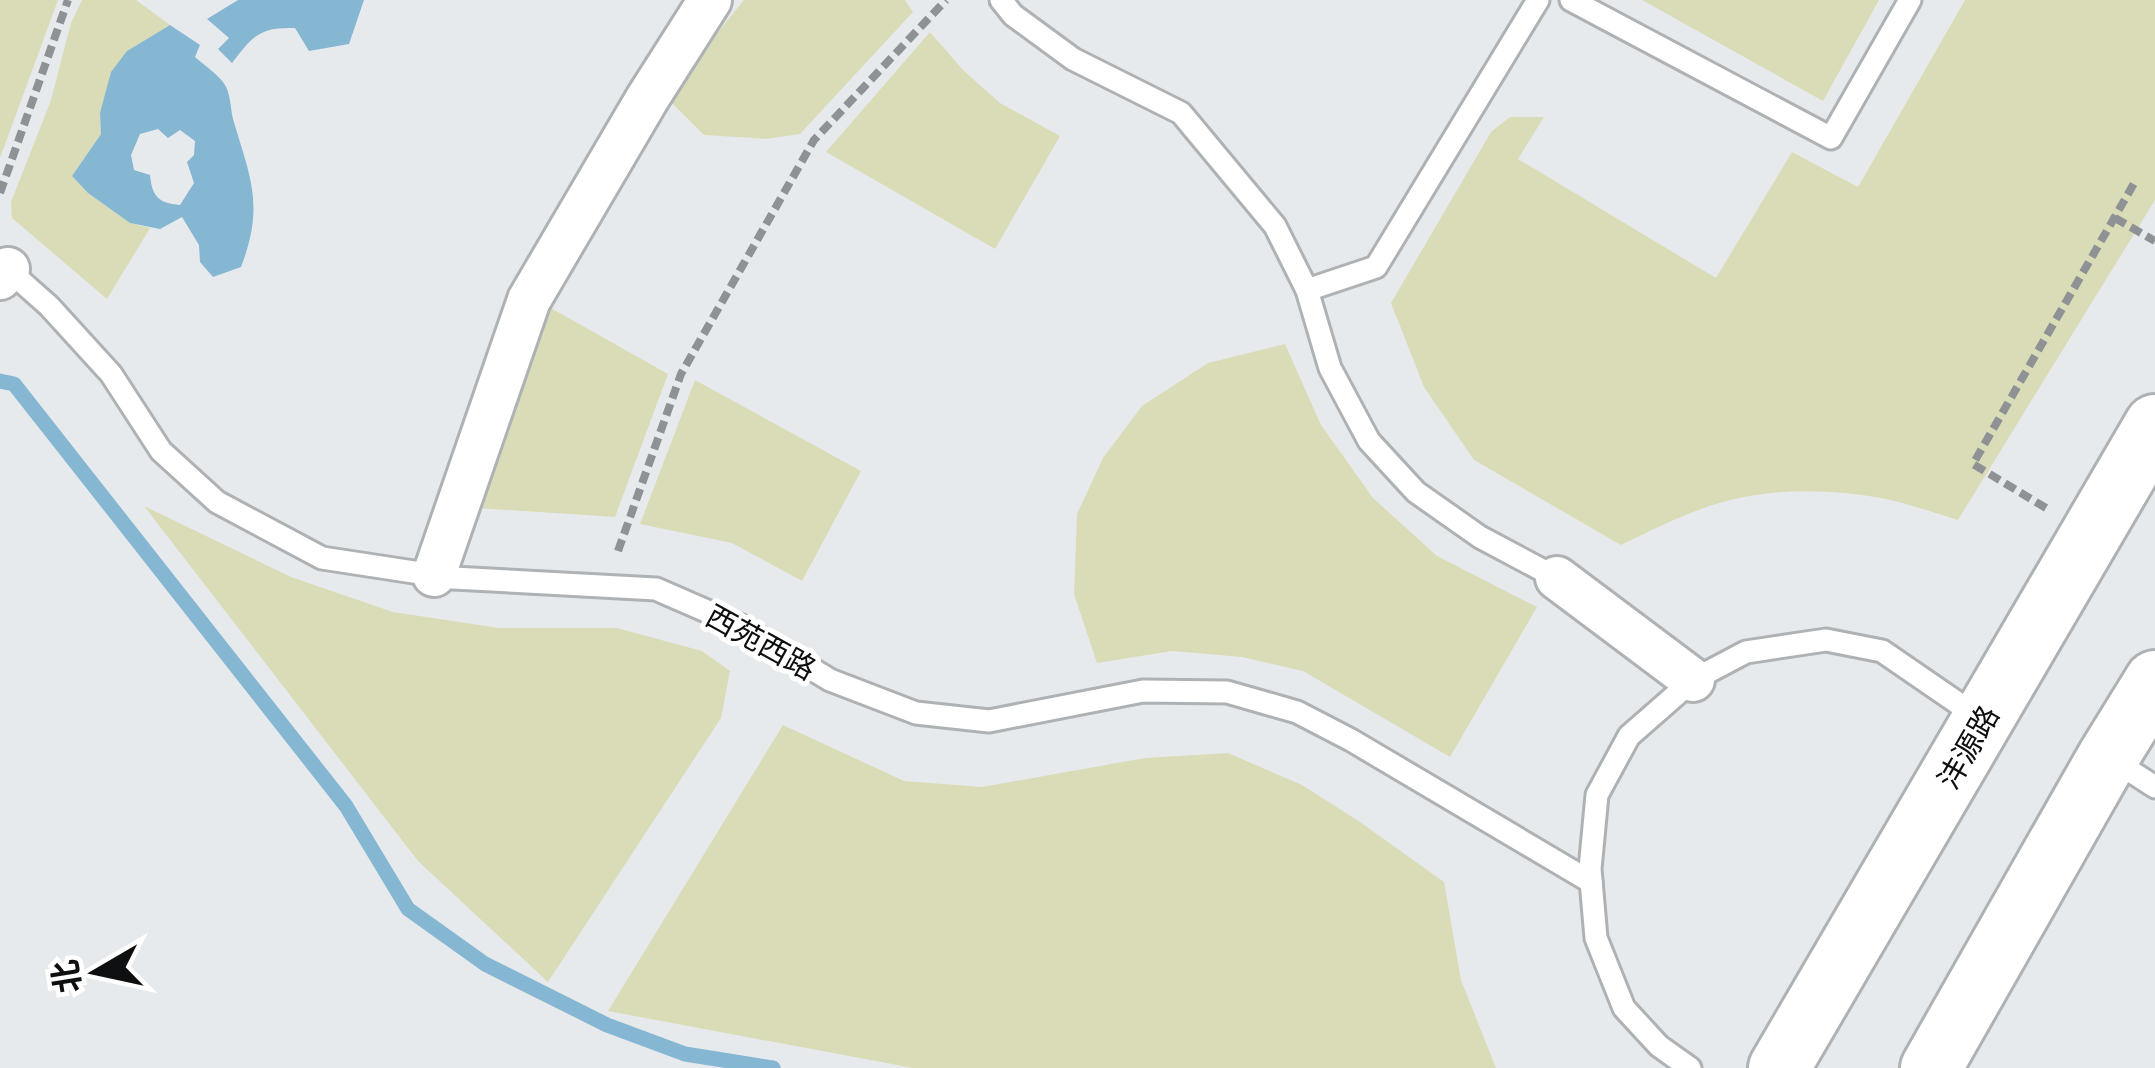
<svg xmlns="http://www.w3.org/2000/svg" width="2155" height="1068" font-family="Mulish,'Noto Sans SC',sans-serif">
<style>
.grass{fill:#dadcb7}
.water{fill:#85b6d2;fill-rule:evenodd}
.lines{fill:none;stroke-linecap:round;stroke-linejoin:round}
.stream{stroke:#85b6d2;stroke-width:15}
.lane-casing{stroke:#aeb2b4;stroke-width:27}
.street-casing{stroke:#aeb2b4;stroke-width:48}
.secondary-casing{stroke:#aeb2b4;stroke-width:66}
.path{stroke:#8f9294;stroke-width:8;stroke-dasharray:12 6;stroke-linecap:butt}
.lane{stroke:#fff;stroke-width:21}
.street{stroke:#fff;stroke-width:42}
.secondary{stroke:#fff;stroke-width:60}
.labels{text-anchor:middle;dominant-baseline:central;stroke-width:10;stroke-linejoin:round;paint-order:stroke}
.street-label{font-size:30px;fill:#0e0f10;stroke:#fff}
</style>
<rect width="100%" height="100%" fill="#e7eaed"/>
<g class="grass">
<path d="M0,0H58L0,158Z"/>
<path d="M82,0H136L170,25L127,51L100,113L101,134L72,176L88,193L130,223L150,228L107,299L12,218L11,202L51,100L71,23Z"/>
<path d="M744,0H905L913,12L800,134L766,139L704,135L672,103L713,38Z"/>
<path d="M1642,0H1879L1823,101Z"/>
<path d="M1965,0H2155V200L1958,520C1934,513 1910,504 1886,499C1842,490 1788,488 1744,497C1701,505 1660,526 1621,545L1474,460L1424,387L1391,303L1491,132L1510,117H1544L1518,159L1716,278L1792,152L1858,187Z"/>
<path d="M930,32L963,70L1000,103L1060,136L995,249L826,152Z"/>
<path d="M549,307L668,374L615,517L475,508Z"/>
<path d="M1285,344L1321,425L1373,498L1437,556L1537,607L1450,757L1303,671L1242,657L1172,651L1097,663L1074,594L1077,514L1103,458L1142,406L1208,363Z"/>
<path d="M695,380L861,471L802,581L732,543L640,524Z"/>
<path d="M144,506L291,577L393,612L499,628H617L702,651L730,671L721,718L548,982L418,861Z"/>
<path d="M783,725L904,781L982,787L1145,758L1228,753L1302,785L1360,822L1444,882L1461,980L1496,1068H913L608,1011Z"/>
</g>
<g class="water">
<path d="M238,0H364L349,44L309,51L295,28C259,27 253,36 232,63L218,49L229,38L207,19Z"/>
<path d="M170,25L200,45L195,57C204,65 216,73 223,82C231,92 230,107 233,119C250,177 265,205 241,267L213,277L200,262L199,245L182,217L160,229L130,223L88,193L72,176L101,134L100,113L111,72L127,51ZM158,129L168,138L180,130L195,141L194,155L187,162L194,183L180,205C158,203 152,196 150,175L134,170L131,155L140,134Z"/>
</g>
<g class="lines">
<path class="stream" d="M0,381L14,384L346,806L408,909L485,964L607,1025L685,1054L773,1068"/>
<g class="lane-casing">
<g id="lane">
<path d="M1001,0L1013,15L1073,59L1181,113L1275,226L1307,290L1330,368L1369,441L1416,492L1480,537L1557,578"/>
<path d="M1571,0L1831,138L1910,0"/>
<path d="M5,267L49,306L111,374L161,451L217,502L322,558L453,578L656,589L741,626L830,680L916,713L989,721L1143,691L1227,692L1297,712L1351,740L1591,882"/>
<path d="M1307,290L1376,267L1538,0"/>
<path d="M2110,758L2155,787"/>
<path d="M1690,1068L1659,1046L1624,1008L1596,938L1590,869L1597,795L1629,736L1693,680L1746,652L1826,640L1882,651L1981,719"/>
</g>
</g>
<g class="street-casing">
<g id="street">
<path d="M0,278L8,269"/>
<path d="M434,575L529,300L647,99L710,0"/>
<path d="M1557,578L1693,680"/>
</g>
</g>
<g class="secondary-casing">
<g id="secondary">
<path d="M1779,1068L2155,425"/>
<path d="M1931,1068L2108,757L2155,681"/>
</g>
</g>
<g class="path">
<path d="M0,193L68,0"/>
<path d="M2115,218L2155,241"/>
<path d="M2046,508L1973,464L2136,180"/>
<path d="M618,551L681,374L814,140L946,0"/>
</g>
<use href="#lane" class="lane"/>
<use href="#street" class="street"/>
<use href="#secondary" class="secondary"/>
</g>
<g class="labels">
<g class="street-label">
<text transform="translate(761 642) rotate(29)">西苑西路</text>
<text transform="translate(1968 747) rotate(-60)">沣源路</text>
</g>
</g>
<g transform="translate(96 972) rotate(261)" stroke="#ffffff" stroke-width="9" paint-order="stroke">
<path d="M0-9L21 45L0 30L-21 45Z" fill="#0e0f10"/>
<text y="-18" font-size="33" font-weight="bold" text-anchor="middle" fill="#0e0f10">北</text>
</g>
</svg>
